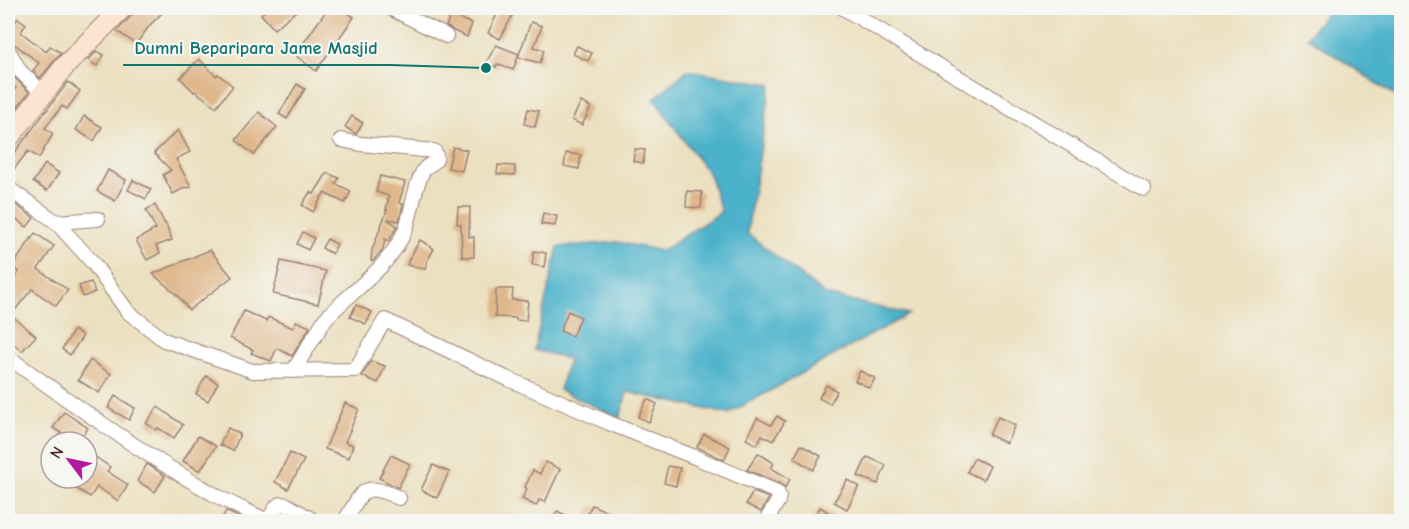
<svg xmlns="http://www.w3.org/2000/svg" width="1409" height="529" font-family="'Comic Neue',sans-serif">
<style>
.water{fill:#4cb2cb;stroke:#4b687b;stroke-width:1.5}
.building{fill:#dfb78b}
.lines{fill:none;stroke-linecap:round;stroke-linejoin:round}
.street-casing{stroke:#9a8075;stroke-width:16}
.secondary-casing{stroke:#9a8075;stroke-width:22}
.street{stroke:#fff;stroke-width:14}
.secondary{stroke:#fde4d1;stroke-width:20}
.leader{fill:none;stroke:#0f766e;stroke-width:2}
.callout-dot{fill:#0f766e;stroke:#f6f6f2;stroke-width:2}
.callout-label{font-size:18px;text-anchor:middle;font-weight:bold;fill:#0f766e;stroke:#f6f6f2;stroke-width:4.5;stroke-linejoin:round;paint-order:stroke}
</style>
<rect width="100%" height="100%" fill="#f6f6f2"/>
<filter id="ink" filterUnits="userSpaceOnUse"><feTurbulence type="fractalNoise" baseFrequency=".0167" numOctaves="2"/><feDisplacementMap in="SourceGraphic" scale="12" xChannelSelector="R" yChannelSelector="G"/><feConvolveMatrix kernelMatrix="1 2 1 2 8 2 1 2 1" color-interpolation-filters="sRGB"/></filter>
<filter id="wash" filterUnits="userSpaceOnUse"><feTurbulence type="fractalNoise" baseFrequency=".008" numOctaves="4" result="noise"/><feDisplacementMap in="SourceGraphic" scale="24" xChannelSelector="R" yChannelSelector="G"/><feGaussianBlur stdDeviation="1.35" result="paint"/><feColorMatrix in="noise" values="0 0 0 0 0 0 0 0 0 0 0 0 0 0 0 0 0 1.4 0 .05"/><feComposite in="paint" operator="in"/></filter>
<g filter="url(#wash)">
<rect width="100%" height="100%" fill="#ebe0bf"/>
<g class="water">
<path d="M1330,8H1401V99L1307,37Z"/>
<path d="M687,70L771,84L747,233L825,295L909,314L728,414L627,392L620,418L559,390L569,359L534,350L558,247L617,242L662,251L721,212L709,174L654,99Z"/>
</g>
<g id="blocks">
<g class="building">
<path d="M136,8H167L150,25L136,44L117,31L131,16Z"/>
<path d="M269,8H300L274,29L261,14Z"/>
<path d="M328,8H340L354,17L316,71L295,55Z"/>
<path d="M500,8L513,14L500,39L488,33Z"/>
<path d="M451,15L472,24L467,37L454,31L446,26Z"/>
<path d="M18,18L26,24L21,32L46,52L50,46L61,53L40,78L33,71L39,63L8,39V32Z"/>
<path d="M531,22L542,26L534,47L544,50L540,63L518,57Z"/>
<path d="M496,45L519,54L513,70L497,64L496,67L486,63Z"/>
<path d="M577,46L592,53L588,61L573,54Z"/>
<path d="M97,51L104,55L97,66L88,60Z"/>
<path d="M199,59L216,76L218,74L233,86L216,107L195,91L194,92L180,78Z"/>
<path d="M8,68L14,77L29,92L16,109L8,104V100L16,88L8,82Z"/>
<path d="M68,82L80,91L67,109L62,106L45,128L53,134L39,158L28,151L8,177V151L12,150L15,152Z"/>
<path d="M297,84L305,89L287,119L279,114Z"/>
<path d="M581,102L591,107L582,125L572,120Z"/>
<path d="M528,109L539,111L535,127L524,124Z"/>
<path d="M259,112L277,127L254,155L236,140Z"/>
<path d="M84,116L102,127L94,141L76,130Z"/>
<path d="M352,116L363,123L356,134L345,127Z"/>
<path d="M178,130L190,152L176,159L191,187L188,188L186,187L173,194L163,175L171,170L154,153Z"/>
<path d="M453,147L467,150L462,171L448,168Z"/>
<path d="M635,149L645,150L643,163L633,161Z"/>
<path d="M566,153L581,155L579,169L564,166Z"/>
<path d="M45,164L59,173L47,191L33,182Z"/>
<path d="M498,165L515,166V175L497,174Z"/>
<path d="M108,170L126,180L115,201L97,191Z"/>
<path d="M327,173L339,178L336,184L351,191L345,203L324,193L313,212L302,205L310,192L314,194Z"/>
<path d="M380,176L405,182L399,203L403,204L399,221L387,219L397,226L389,241L385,239L383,249L373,261H371L372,250L387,210H386L389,196L376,192Z"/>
<path d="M133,180L151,189L146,199L128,190Z"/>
<path d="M687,191L702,192L701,208L686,207Z"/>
<path d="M8,199L34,218L27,227L8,213Z"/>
<path d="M155,205L165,224H166L172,240L156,246L160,253L147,260L136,240L156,229L146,210Z"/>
<path d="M458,207H470L469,237H474V257H462L461,224H457Z"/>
<path d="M543,213L557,216L555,226L541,224Z"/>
<path d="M303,232L314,238L308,250L297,244Z"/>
<path d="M35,233L54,246L38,269L68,290L56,306L32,289L11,315L36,336L22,351L8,339V286L19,272L12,267Z"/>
<path d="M327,239L337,244L332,254L322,248Z"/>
<path d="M420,240L434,249L427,261L425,269L407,265L409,259Z"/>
<path d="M210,250L232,277L189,310L178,296L153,274Z"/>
<path d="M534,251L546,253L544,267L532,265Z"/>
<path d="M281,261L326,271L318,304L273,294Z"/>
<path d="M91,282L95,292L83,297L79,286Z"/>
<path d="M496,289H513L512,300L528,301L526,321L516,320V318L495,317Z"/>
<path d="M356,305L372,312L366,324L350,317Z"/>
<path d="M244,311L266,321L268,317L293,328L296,321L310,327L292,356L277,348L271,361L251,353L253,350L230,338Z"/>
<path d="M568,311L581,317L572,336L560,331Z"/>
<path d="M74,330L83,336L70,355L62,349Z"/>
<path d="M90,360L111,374L99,393L78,380Z"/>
<path d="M371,361L385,366L378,383L362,376Z"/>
<path d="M860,371L875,378L870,388L855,381Z"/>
<path d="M206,376L218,383L208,401L196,394Z"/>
<path d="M826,385L837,391L830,404L819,398Z"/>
<path d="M115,396L135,408L129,420L108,408Z"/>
<path d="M647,399L657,404L649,422L638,417Z"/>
<path d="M345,403L359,409L345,442L353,445L349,458L325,449Z"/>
<path d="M158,407L183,425L174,438L158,428L156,430L146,423Z"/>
<path d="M64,412L88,428L78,442H55L61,433L53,428Z"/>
<path d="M777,416L785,421L773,441L762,435L757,445L746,439L757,418L771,425Z"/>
<path d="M998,417L1015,425L1006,443L989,435Z"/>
<path d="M228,428L240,434L233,451L220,445Z"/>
<path d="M704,434L730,447L724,460L697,447Z"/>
<path d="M198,436L216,446L200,471L183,461Z"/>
<path d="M801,445L821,456L813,470L794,458Z"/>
<path d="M290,453L304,460L288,489L275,482Z"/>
<path d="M758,453L774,463L771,468L790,479L785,488L781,484L747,470Z"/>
<path d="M91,454L110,467L107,471L128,485L118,501L97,487L90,497L71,485L76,478H87V460Z"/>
<path d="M391,455L410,464L398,488L379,478Z"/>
<path d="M867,457L886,465L878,484L858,476Z"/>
<path d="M974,458L990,466L983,480L967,472Z"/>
<path d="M546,462L560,469L545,502L539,500L536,506L522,499L527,489L525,487L533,470L540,474Z"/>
<path d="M147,464L165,476L155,492L137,481Z"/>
<path d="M433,465L449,472L437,498L421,490Z"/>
<path d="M668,466L680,468L676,486L664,483Z"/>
<path d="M847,480L859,486L847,509L834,502Z"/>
<path d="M753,492L769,498L761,512L746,504Z"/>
<path d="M592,505L608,512L604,522H597L586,516Z"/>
<path d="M820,507L844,522H811Z"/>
<path d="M226,511L248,522H220Z"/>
<path d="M557,511L580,522H552Z"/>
</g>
</g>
</g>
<g filter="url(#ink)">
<use href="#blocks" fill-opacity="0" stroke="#9a8075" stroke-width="1.5"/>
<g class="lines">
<g class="street-casing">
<g id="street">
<path d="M390,8L446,36"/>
<path d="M843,8L1144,189"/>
<path d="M8,50L20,71L44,94"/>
<path d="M8,188L56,222L93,263L128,312L164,340L253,371L355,370L385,320L506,378L609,423L697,458L777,492L779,496L778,501L765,522"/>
<path d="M56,222L98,219"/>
<path d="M8,357C73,404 140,452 210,492C228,503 248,511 267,521"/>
<path d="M293,371C300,360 307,348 315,336C319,330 322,322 327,317C353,290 385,270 402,237C413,216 412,191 423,171C428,162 442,164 434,151L361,144L341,140"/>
<path d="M267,522L277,506L281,504L287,505L316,522"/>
<path d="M344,522C364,490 361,481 399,498"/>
</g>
</g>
<g class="secondary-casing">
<path id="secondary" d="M8,139L65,66L122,8"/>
</g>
<use href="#street" class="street"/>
<use href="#secondary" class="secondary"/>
</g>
</g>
<path class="leader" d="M486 68L390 65H123"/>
<circle class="callout-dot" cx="486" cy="68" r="6"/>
<g class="callout-label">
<text x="256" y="54">Dumni Beparipara Jame Masjid</text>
</g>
<rect width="1409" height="529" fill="none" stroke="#f6f6f2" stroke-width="30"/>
<g transform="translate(69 460) rotate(302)"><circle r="28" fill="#f6f6f2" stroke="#b1a0a2" stroke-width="1.5"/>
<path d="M0-4.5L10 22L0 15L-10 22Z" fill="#b5179e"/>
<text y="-9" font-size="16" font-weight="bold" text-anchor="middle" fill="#4a1f2b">N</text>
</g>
</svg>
